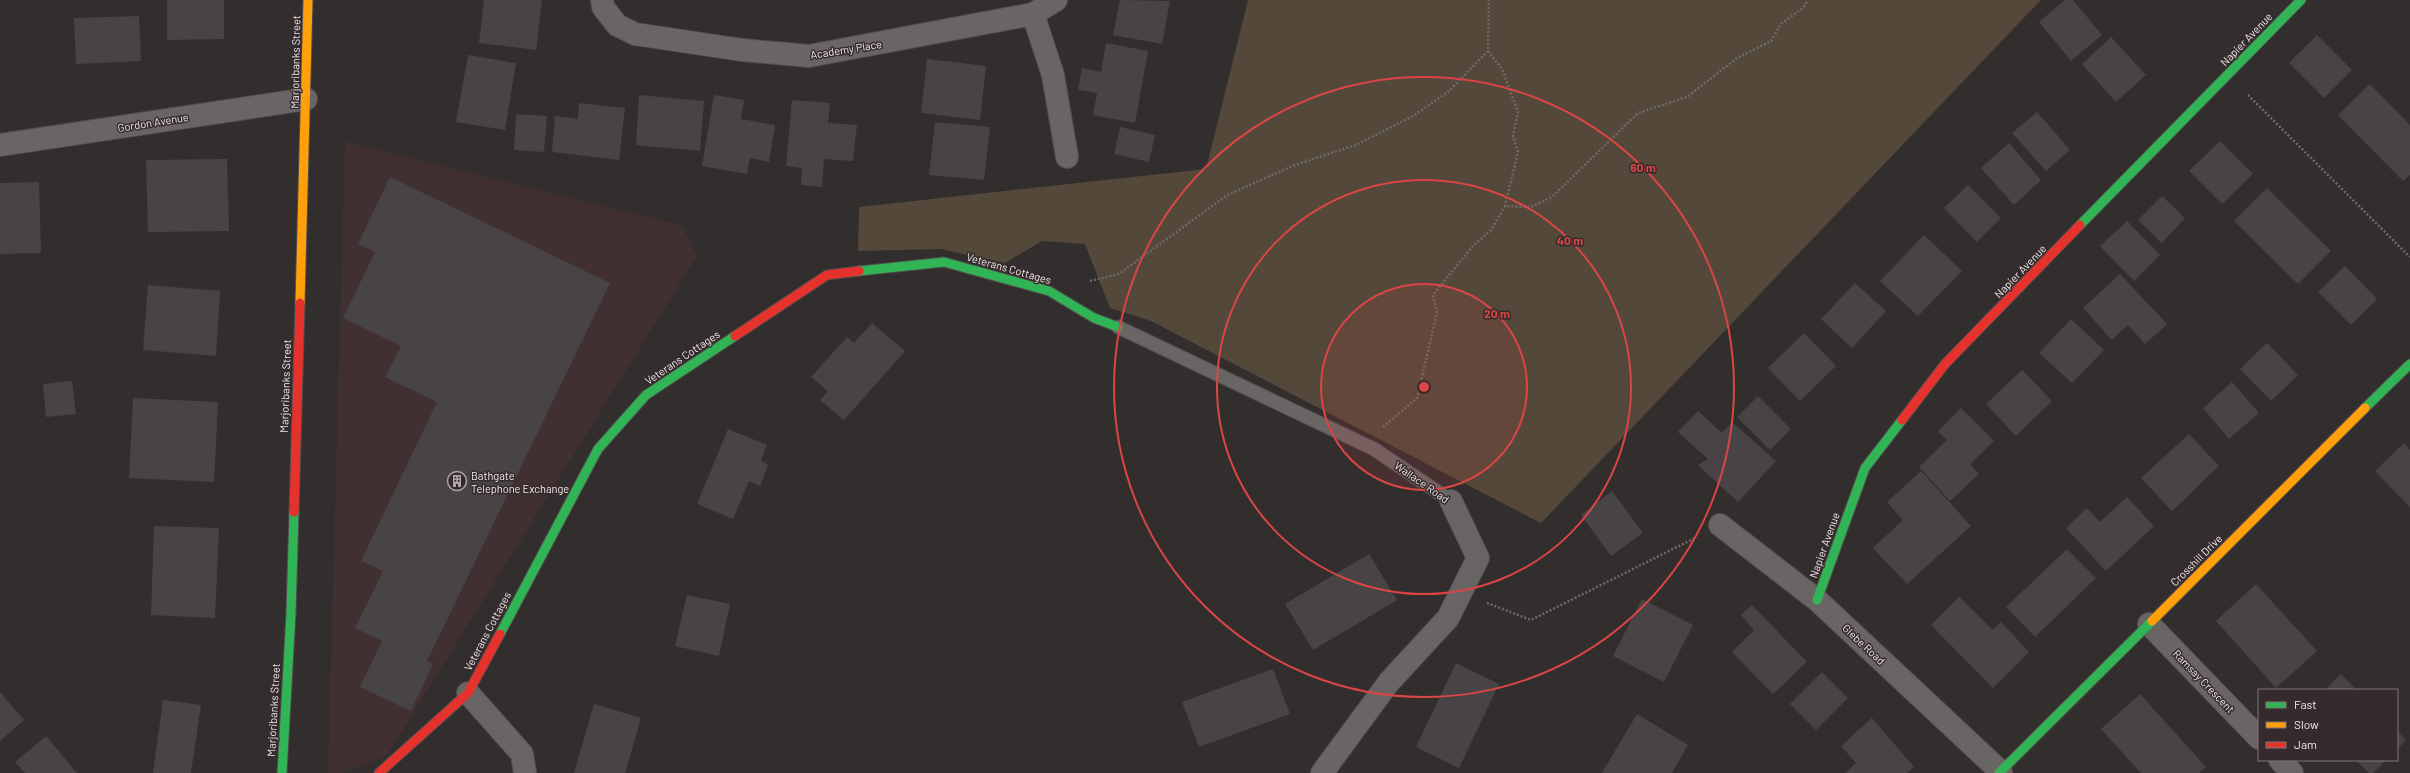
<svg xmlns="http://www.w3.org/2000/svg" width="2410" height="773" font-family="Barlow,sans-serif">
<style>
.built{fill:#403031}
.green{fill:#53483a}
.building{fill:#484445}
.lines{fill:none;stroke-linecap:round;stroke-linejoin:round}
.lane-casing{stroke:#514d4d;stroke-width:15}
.street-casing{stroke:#514d4d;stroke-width:24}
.fast-casing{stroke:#514d4d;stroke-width:11}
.slow-casing{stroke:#514d4d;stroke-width:11}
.jam-casing{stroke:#514d4d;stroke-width:11}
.path{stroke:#6e6a6a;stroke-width:2.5;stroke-dasharray:2 2;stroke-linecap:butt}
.lane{stroke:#6a6565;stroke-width:13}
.street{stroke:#6a6565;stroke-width:22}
.fast{stroke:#30b455;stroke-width:9}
.slow{stroke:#ff9f0a;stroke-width:9}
.jam{stroke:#e5322d;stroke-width:9}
.ring{fill:none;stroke:#da4545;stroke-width:2}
.labels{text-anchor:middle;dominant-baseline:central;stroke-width:3;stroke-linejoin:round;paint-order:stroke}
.street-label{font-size:11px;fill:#efe7e8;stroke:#362b2c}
.poi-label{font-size:11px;fill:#efe7e8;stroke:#362b2c;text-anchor:start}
.centre{fill:#da4545;stroke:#362b2c;stroke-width:2}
.ring-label{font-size:12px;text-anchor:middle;font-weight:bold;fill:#da4545;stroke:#362b2c;stroke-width:3;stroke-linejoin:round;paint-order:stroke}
</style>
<rect width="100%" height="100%" fill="#332e2e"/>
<path class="built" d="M345,142L682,226L697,256L387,755L342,773H328Z"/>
<path class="green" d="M1248,0H2041L1541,523L1151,321L1110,308L1085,244L1042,241L1005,263L941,249L858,251L859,207L1206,169Z"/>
<g class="building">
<path d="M167,0H224V39L167,40Z"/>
<path d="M484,0H542L536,50L479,43Z"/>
<path d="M1120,0L1170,1L1162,44L1113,35Z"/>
<path d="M2065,0H2073L2102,35L2071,61L2039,22Z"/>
<path d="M139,16L141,61L76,64L74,18Z"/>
<path d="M2317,35L2352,70L2324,98L2289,63Z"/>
<path d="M2111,37L2146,75L2116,102L2082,64Z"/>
<path d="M1106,43L1148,51L1135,123L1093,115L1097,93L1078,90L1082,68L1101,72Z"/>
<path d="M468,55L516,63L505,130L456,122Z"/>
<path d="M927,59L986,66L980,120L921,113Z"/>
<path d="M2370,84L2410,125V175L2403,181L2338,115Z"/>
<path d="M639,95L704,101L700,151L636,145Z"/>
<path d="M714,95L744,100L741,119L775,125L769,162L750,158L747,174L702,166Z"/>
<path d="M792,100L830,103L828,123L857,125L853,161L824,159L822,187L801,185L802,168L786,166Z"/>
<path d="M579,103L625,108L619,160L552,152L555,116L578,119Z"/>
<path d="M2037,112L2070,150L2046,171L2012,133Z"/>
<path d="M516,114L547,116L544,152L514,150Z"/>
<path d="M935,122L990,127L984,180L929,175Z"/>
<path d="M1120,127L1155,135L1149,162L1114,154Z"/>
<path d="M2220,141L2253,174L2222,204L2189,171Z"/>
<path d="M2009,143L2041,180L2014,205L1981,168Z"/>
<path d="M227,159L229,231L148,232L146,160Z"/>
<path d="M390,177L610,283L427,661L433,664L411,711L360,687L382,641L355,628L383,571L361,561L437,402L385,377L401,346L343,318L375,252L358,244Z"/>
<path d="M39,182L41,253L0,254V183Z"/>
<path d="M1968,185L2001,218L1977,242L1944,208Z"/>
<path d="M2267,188L2331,251L2298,284L2234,221Z"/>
<path d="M2162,196L2185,218L2162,243L2138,220Z"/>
<path d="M2127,221L2160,255L2134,281L2100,246Z"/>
<path d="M1924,235L1962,271L1918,316L1880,281Z"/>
<path d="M2345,266L2377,299L2351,325L2318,292Z"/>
<path d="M2120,274L2167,324L2145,344L2128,325L2112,340L2083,308Z"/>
<path d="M1855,283L1886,311L1852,348L1821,319Z"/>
<path d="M148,285L220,291L216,356L143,350Z"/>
<path d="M2071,319L2104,350L2072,383L2039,353Z"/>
<path d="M872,323L905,351L844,420L820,400L828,391L811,377L847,337L854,343Z"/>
<path d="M1804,333L1836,366L1800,401L1768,368Z"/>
<path d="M2267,343L2298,375L2271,401L2240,369Z"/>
<path d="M2022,370L2052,401L2016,436L1986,404Z"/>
<path d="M72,381L76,414L46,417L43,384Z"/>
<path d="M2232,382L2259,413L2229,439L2203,408Z"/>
<path d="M1758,396L1791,429L1770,450L1737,417Z"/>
<path d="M133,398L218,402L214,482L129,478Z"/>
<path d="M1961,408L1994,441L1970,464L1979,474L1950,501L1919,467L1947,440L1938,431Z"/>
<path d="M1698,411L1722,433L1732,422L1776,461L1738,502L1698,465L1708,459L1678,432Z"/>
<path d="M728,429L767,445L761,460L768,465L760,486L749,481L733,519L697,504Z"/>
<path d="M2189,434L2219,466L2172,511L2141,478Z"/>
<path d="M2404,443L2410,450V507L2375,471Z"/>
<path d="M1921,471L1971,526L1907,584L1873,548L1903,520L1887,502Z"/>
<path d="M1612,491L1643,533L1611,556L1581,515Z"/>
<path d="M2127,497L2154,526L2106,571L2066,528L2087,508L2100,522Z"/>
<path d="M154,526L219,528L215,618L151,615Z"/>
<path d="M2067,549L2096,578L2035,637L2006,607Z"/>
<path d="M1369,554L1397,600L1313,650L1285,604Z"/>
<path d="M2256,584L2317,651L2276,688L2216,621Z"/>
<path d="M687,595L730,604L719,656L675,646Z"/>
<path d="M1959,597L1993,630L2001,622L2029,652L1993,688L1931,625Z"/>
<path d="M1642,599L1693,625L1664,682L1613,656Z"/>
<path d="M1752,605L1807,662L1773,694L1732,652L1754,630L1741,615Z"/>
<path d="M1456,663L1499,684L1459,768L1416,747Z"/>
<path d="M1273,669L1290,714L1199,747L1182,702Z"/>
<path d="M1822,672L1848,698L1816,730L1790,704Z"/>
<path d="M2341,674L2357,690H2325Z"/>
<path d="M0,692L24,720L0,741Z"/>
<path d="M2140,694L2206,767L2199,773H2141L2101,729Z"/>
<path d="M163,700L201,705L191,773H153Z"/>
<path d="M594,704L641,718L625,773H574Z"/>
<path d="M1637,714L1688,745L1672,773H1602Z"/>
<path d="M1872,718L1914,767L1907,773H1845L1856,763L1841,746Z"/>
<path d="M2397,731L2406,740L2397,749Z"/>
<path d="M46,736L77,773H25L15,762Z"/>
<path d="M2356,760H2386L2373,773H2369Z"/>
</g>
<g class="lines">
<g class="lane-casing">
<path id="lane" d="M1118,327L1374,449L1451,501"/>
</g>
<g class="street-casing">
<g id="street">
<path d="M602,0L603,7L617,25L635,34L742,50L809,56L1033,14L1056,0"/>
<path d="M1033,14L1053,75L1067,157"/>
<path d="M0,145L306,99"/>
<path d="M1720,525L1817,600L2001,772"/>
<path d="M2149,624L2259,738"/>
<path d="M468,693L522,754L525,773"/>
<path d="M2280,760L2292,773"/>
<path d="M1322,773L1389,682L1448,618L1478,558L1451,501"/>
</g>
</g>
<g class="fast-casing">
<g id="fast">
<path d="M2080,225L2301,0"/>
<path d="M859,271L944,262L1049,291L1094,318L1118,327"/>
<path d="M2365,408L2410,364"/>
<path d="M1817,600L1865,468L1902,420"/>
<path d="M500,634L598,449L646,395L735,336"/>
<path d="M282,773L291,613L294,512"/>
<path d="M1999,773L2152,621"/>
</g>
</g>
<g class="slow-casing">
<g id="slow">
<path d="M300,303L308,0"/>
<path d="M2152,621L2365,408"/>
</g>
</g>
<g class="jam-casing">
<g id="jam">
<path d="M735,336L827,275L859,271"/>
<path d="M1902,420L1945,364L2080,225"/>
<path d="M294,512L300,303"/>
<path d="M379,773L468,693L500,634"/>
</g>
</g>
<g class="path">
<path d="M1488,51L1502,69L1518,112L1513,136L1518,152L1505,206"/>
<path d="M2248,95L2410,257"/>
<path d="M1090,281L1119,274L1227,195L1295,165L1356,145L1413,116L1448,92L1488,51L1489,0"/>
<path d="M1383,427L1417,398L1437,313L1433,295L1472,247L1491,230L1505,206L1531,207L1552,197L1638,113L1687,97L1737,58L1771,41L1781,24L1803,8L1808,0"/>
<path d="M1487,603L1531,620L1695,538"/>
</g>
<use href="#lane" class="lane"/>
<use href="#street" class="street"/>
<use href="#fast" class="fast"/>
<use href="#slow" class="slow"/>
<use href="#jam" class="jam"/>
</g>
<circle cx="1424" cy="387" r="103" fill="#da4545" fill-opacity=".12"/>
<g class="ring">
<circle cx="1424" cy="387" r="103"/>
<circle cx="1424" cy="387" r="207"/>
<circle cx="1424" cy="387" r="310"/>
</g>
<defs>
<g id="building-ring" transform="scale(1)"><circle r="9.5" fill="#362b2c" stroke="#ada6a7" stroke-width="1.5"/><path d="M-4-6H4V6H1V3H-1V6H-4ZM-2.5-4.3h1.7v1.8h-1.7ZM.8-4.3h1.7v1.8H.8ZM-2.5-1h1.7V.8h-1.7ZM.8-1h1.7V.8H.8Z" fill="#ada6a7"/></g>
</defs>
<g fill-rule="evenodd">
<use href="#building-ring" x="457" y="481"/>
</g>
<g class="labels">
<g class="street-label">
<text transform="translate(2246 39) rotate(-46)">Napier Avenue</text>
<text transform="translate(846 49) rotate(-9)">Academy Place</text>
<text transform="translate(295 62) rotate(-89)">Marjoribanks Street</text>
<text transform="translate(153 122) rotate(-9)">Gordon Avenue</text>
<text transform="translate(1009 268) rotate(16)">Veterans Cottages</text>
<text transform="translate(2020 271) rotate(-46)">Napier Avenue</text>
<text transform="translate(682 357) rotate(-34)">Veterans Cottages</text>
<text transform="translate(285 386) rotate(-88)">Marjoribanks Street</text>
<text transform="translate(1422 482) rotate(35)">Wallace Road</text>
<text transform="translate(1824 545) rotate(-70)">Napier Avenue</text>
<text transform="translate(2196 560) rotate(-45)">Crosshill Drive</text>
<text transform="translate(487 631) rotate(-62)">Veterans Cottages</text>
<text transform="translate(1864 644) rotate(43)">Glebe Road</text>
<text transform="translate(2204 681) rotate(46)">Ramsay Crescent</text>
<text transform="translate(273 710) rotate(-87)">Marjoribanks Street</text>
</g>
<g class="poi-label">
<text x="471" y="475">Bathgate<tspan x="471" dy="13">Telephone Exchange</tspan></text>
</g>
</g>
<circle cx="1424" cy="387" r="6" class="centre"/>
<g class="ring-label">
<text x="1643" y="172">60 m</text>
<text x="1570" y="245">40 m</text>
<text x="1497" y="318">20 m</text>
</g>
<rect x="2258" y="689" width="140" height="72" fill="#362b2c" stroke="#807677"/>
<rect x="2266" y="702" width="20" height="6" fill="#30b455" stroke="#807677"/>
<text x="2294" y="709" font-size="12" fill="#efe7e8">Fast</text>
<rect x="2266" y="722" width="20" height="6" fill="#ff9f0a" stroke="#807677"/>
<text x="2294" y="729" font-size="12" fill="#efe7e8">Slow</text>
<rect x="2266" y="742" width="20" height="6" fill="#e5322d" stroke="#807677"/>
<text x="2294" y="749" font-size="12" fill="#efe7e8">Jam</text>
</svg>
